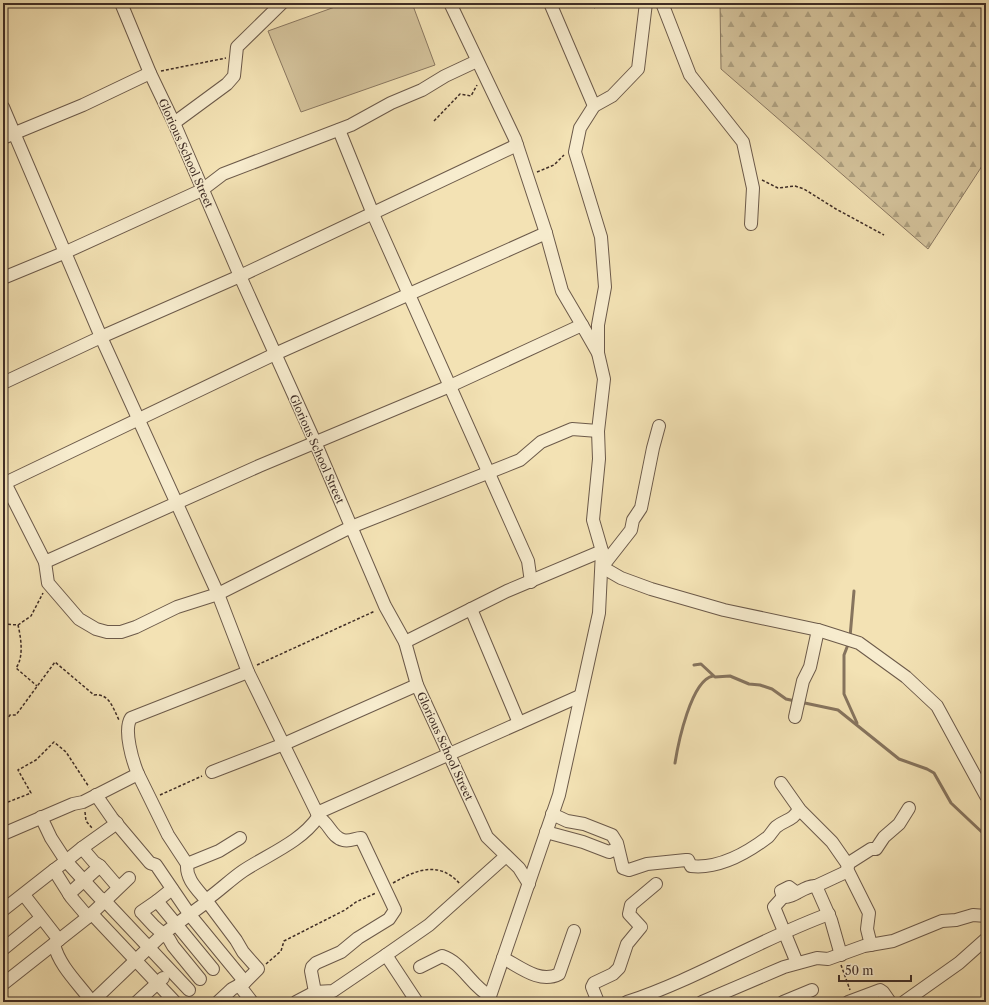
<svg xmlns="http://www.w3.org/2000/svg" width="989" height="1005" font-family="'Libre Caslon Text',serif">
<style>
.forest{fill:url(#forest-firs);stroke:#8a7861}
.pitch{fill:#d4c39c;stroke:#8a7861}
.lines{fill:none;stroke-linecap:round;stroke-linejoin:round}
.stream{stroke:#86745e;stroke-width:3}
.minor-casing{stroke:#6c5a4a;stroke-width:14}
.path{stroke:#3f2d26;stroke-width:1.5;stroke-dasharray:3 2;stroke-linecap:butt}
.minor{stroke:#f7ecce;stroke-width:12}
.labels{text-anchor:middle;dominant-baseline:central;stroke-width:3;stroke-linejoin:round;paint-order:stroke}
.street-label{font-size:11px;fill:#3f2d26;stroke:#f7ecce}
</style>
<defs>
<pattern id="forest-firs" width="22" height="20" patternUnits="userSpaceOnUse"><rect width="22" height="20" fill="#d4c39c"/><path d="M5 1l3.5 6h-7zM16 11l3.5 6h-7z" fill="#ad9f7f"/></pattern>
</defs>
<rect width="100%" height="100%" fill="#f3e2b4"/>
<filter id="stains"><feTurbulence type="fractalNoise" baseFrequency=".005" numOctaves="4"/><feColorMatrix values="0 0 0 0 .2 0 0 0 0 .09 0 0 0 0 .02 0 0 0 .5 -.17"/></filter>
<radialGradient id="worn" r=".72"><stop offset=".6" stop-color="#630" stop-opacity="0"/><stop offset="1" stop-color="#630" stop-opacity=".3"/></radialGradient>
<path class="forest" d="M720,3H986L984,163L928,249L721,69Z"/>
<path class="pitch" d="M346,3H412L435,65L301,112L268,31Z"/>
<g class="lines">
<g class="stream">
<path d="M850,637L854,591"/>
<path d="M849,642L844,655V694L857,723"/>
<path d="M694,665L701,664L715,677L730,676L749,684L760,685L772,689L786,699L795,701"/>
<path d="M800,702L838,710L899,759L927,769L934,773L951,803L986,836"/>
<path d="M675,763C678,744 691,680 713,676"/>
</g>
<g class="minor-casing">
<g id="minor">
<path d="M121,3L150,73L174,123L240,276L315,442L385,606L405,642L417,685L487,837L519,868L529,884"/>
<path d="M450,3L515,139L546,233L562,291L582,325"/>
<path d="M550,3L594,106"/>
<path d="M662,3L690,75L743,142L753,188L751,224"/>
<path d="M3,107L101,337L218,594L248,672L317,813L580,696"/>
<path d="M174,123L227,84L234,76L237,47L282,3"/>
<path d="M339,130L373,214L528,561L531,582"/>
<path d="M3,138L83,105L150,73"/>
<path d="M3,278L66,252L202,190L223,174L351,125L391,103L422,90L445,76L477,61"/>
<path d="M598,353V325L605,287L601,237L575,152L580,128L594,106L612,96L638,69L646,3"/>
<path d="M3,383L101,337L240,276L517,145"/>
<path d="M3,479L45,562L259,466L450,386L582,325L598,353L604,379L598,431L599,459L593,520L602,551L599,613L559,795L488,1002"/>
<path d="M3,484L275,354L546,233"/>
<path d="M45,562L48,583L79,619L96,629L107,632H121L136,627L177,607L218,594L351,527L520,460L541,442L572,429L598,431"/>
<path d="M602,567L621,578L651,589L724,610L818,630L859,643L906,677L937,706L986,796"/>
<path d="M602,567L631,530L633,520L641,508L653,448L659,426"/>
<path d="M471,609L519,723"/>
<path d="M405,642L507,591L602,551"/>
<path d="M795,717L803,681L810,667L818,630"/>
<path d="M212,772L284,744L417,685"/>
<path d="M138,774L168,835L187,864L219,851L240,838"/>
<path d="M781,783L800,810L832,842L848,865"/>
<path d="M96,795L112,818L150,863L156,865L190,915L245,982L232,989L218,1002"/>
<path d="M552,814L567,821L584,824L612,835L617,843L623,868L629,870L647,864L686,860H688L691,866C718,869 747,853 768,837C771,834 773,830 776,827C786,819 793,821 799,809"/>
<path d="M546,832L583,842L609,852L618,848"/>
<path d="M3,834L73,804L83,802L138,774C133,762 123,730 131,718L248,672"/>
<path d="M82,848L117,823"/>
<path d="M100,866L94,862L82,848L66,861L99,897L105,901L129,878"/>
<path d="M848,871L869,913L867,929L871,945"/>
<path d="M172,889L157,901L213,969"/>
<path d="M797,893L789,887L781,891L783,897C795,898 804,885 816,886"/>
<path d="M69,894L100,866L118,887"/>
<path d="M24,895L59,940"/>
<path d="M783,897L774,907L797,963"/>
<path d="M157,901L141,912L154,926L169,939L173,946L200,979"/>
<path d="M3,910L54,870"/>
<path d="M92,914L175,1002"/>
<path d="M88,917L105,901L189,990"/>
<path d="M54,944C59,966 79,984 92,1002"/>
<path d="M3,949L41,918"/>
<path d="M386,955L429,925L506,856"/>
<path d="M841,955L831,920L816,886L846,872L849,863L871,849H876L884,837L899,824L909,808"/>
<path d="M503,958C520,967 540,984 559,974L574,931"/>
<path d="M420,967L442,956C463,963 471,986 490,996"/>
<path d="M245,982L258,969L243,952L236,940L206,900C219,891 230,880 243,871C267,855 301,842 318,817L317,813"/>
<path d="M3,984L88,917L71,897L54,870L66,861L51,838L41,817"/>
<path d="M239,985L252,1002"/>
<path d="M315,992L311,971L312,967L316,963L341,952L358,938L389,919L395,910L361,838C355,838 350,842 343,840C331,837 329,822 318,817"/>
<path d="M92,1002L163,934L204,904L206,900C196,888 186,879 187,864"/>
<path d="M137,1002L163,978"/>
<path d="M296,1002L315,992L333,991L386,955L417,1002"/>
<path d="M598,1002L592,987L594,983L613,974L619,968L627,944L641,927L629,914L631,905L656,884"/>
<path d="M627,1002C697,979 760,939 829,914"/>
<path d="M702,1002L784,967L817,958L828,959L864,946L893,941L942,921L956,920L973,915L986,916"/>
<path d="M783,1002L812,990"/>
<path d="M848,1002L880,990L883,992L890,1002"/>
<path d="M904,1002L959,963L986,939"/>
</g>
</g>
<g class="path">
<path d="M976,3L986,5"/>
<path d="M594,8L601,3"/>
<path d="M161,71L226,58"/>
<path d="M434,121L460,94L471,96L477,85"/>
<path d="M537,172L554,165L564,155"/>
<path d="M762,180L778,188L795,186L804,189L836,209L884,235"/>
<path d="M3,624L18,625L31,616L43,593"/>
<path d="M18,625C21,638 24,657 16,668L37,686"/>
<path d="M257,665L375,611"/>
<path d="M3,725L10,715H16L55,662L94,695C109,693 113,708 119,720"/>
<path d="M160,795L202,776"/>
<path d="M3,804L31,793L18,770L36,760L54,742L66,752L89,787"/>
<path d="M85,812L86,821L92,828"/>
<path d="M393,883C416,870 439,860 460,884"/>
<path d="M266,964L281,951L284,941L345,910L356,902L376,893"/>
<path d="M841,965L850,990"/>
</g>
<use href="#minor" class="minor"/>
</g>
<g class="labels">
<g class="street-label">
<text transform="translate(186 153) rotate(66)">Glorious School Street</text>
<text transform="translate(317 449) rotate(66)">Glorious School Street</text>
<text transform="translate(445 746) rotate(65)">Glorious School Street</text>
</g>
</g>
<rect width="989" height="1005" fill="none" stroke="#f3e2b4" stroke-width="16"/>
<rect x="4" y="4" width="981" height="997" fill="none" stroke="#3f2d26" stroke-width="2"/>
<rect x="8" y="8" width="973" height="989" fill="none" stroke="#3f2d26"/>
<path d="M839 975v6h72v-6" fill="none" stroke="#3f2d26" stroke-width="2"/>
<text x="845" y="975" font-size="12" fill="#3f2d26" stroke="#f7ecce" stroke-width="3" paint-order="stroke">50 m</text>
<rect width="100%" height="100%" filter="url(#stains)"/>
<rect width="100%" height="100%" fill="url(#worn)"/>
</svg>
